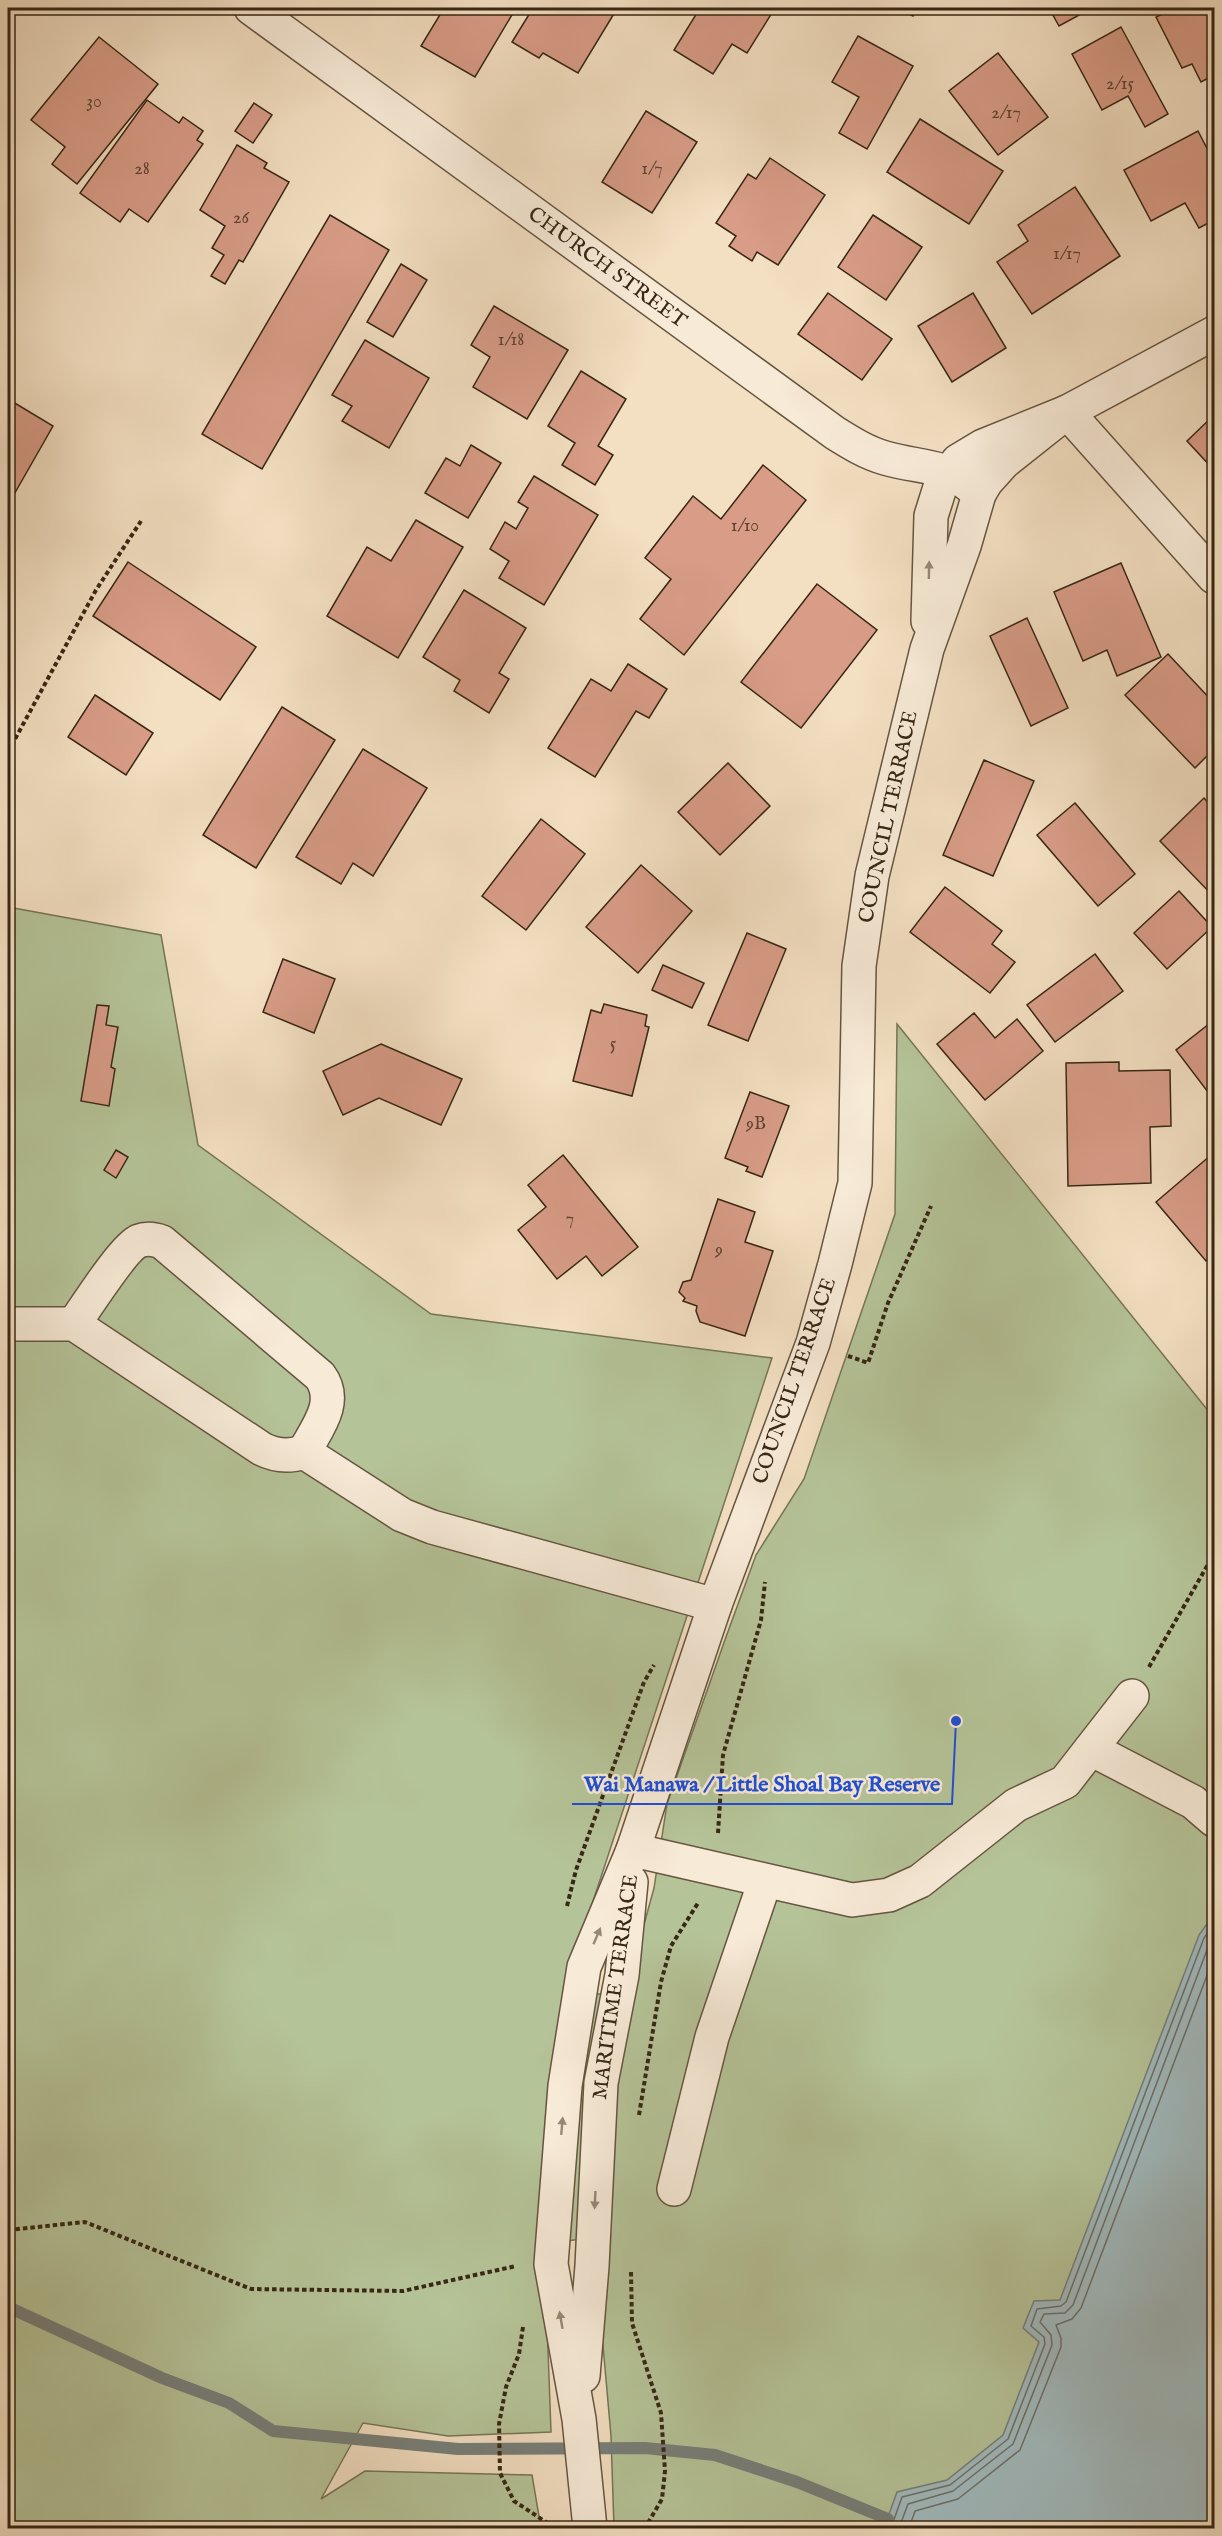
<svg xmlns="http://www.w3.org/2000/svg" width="1222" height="2536" font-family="'IM FELL English',serif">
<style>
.green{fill:#b5c398;stroke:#767556;stroke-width:1.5}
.water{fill:#a1babe;stroke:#777f7a;stroke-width:1.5}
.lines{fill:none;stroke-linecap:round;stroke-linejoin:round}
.shore{stroke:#6c7069;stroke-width:1.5}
.stream{stroke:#777f7a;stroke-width:12}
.building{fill:#d89c87;stroke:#372714;stroke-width:1.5}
.minor-casing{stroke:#665540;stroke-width:36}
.path{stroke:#372714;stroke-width:4;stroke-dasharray:4.5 3;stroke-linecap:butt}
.minor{stroke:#f7ead7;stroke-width:33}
.oneway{fill:#978876}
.labels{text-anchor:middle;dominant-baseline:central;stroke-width:5;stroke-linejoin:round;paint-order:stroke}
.number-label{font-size:18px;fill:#5f4431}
.street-label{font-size:21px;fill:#372714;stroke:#f7ead7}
.leader{fill:none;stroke:#1d4ed8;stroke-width:2}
.callout-dot{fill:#1d4ed8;stroke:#f7ead7;stroke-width:2}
.callout-label{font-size:22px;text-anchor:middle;font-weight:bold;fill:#1d4ed8;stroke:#f7ead7;stroke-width:5;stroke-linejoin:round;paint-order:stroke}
</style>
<rect width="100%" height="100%" fill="#f3dfc2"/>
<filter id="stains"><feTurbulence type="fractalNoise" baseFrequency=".00333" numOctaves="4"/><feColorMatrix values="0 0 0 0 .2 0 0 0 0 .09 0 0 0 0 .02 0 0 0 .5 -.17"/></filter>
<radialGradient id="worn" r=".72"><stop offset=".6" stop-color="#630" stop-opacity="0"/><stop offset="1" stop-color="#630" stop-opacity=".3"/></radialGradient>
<g class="green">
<path d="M8,907L161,935L198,1145L431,1314L772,1358L574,1959L544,2241L551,2432L448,2436L363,2423L321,2499L365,2471L532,2475L541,2528H8Z"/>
<path d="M897,1024L1214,1418V2528H614L611,2436L602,2334L605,2228L618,2082L639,1943L654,1888L667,1804L726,1637L756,1555L804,1479L895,1214Z"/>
<path d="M591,1993L607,1995L581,2239L567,2241V2209Z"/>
</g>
<path class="water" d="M1214,1914V2528H884L897,2492L947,2480L1003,2435L1039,2342L1023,2328L1034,2301L1060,2300L1199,1935Z"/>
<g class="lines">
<g class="shore">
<path d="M891,2528L902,2497L950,2485L1008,2439L1045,2344L1044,2337L1031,2326L1037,2309L1061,2306L1066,2302L1204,1938L1214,1924"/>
<path d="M899,2528L908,2504L953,2491L1013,2444L1052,2345L1051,2335L1040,2322L1044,2314L1065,2313L1073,2305L1210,1942L1214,1936"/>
<path d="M909,2528L915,2511L958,2499L1020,2450L1061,2347V2338L1056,2325L1072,2319L1081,2308L1214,1957"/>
</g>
<path class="stream" d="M8,2307L162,2378L229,2403L273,2431L458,2449L645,2448L715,2455L797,2482L888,2519"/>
</g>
<g class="building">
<path d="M444,8H516L475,77L421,46Z"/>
<path d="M533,8H607L615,12L578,73L543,53L539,58L512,42Z"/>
<path d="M700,8H775L747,53L732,44L713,74L674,50Z"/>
<path d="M897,8H918L913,16Z"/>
<path d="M1049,8H1092L1059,26Z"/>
<path d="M1175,8H1214V75L1201,82L1192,64L1182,68L1156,17Z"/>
<path d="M1121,27L1168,114L1145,127L1128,96L1102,110L1072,54Z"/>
<path d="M858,36L913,66L867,149L839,133L859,97L832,82Z"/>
<path d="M99,37L158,84L77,184L52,164L65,147L31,120Z"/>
<path d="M998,53L1048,117L998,155L949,91Z"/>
<path d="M147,100L179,123L183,117L203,131L197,140L203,144L148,222L129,209L120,222L80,193Z"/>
<path d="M254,103L272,115L253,143L235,131Z"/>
<path d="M646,111L697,142L652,213L602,182Z"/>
<path d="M920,119L1003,171L969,224L887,172Z"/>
<path d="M1198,131L1214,162V220L1199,228L1185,203L1151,221L1124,170Z"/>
<path d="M237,145L267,163L264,168L289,182L243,262L239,260L225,284L211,276L224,255L212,248L225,226L200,210Z"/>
<path d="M770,158L825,195L778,265L757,252L752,261L729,246L736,236L716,223L748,174L756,179Z"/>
<path d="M1075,187L1120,256L1032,314L997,262L1028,241L1018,225Z"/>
<path d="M330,215L389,250L262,469L202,434Z"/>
<path d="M873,215L922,247L886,300L838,267Z"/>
<path d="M401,264L427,280L393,337L367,322Z"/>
<path d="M828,293L892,339L862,380L798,334Z"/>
<path d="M973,293L1006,348L952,382L918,326Z"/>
<path d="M494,306L568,350L527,419L473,387L490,357L471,345Z"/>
<path d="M365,340L429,378L389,448L342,421L352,406L332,395Z"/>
<path d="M581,371L626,399L598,446L613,455L595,485L562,465L575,443L548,426Z"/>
<path d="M13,402L53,426L8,505V411Z"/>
<path d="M1214,415V470L1187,441Z"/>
<path d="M471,445L501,463L468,518L425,493L446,458L460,466Z"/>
<path d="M763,465L806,500L684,655L640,619L671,579L645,558L693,496L721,519Z"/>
<path d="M534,476L598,515L544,605L499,578L509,561L490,549L505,522L516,529L528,508L518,502Z"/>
<path d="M416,520L463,547L398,658L327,616L367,547L391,561Z"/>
<path d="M128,562L256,647L220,700L93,616Z"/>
<path d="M1121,563L1161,657L1117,676L1107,650L1083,661L1054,592Z"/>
<path d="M817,584L877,630L801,728L741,682Z"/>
<path d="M464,590L526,628L499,673L509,679L489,713L454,691L460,680L423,657Z"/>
<path d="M1027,618L1068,708L1031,726L990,636Z"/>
<path d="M1168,654L1214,703V749L1195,768L1125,695Z"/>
<path d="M628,664L667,689L649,718L636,711L595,777L548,748L591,679L611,691Z"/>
<path d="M95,695L153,733L126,775L68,737Z"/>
<path d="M282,707L335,740L256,868L203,835Z"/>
<path d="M363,749L427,788L373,876L353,863L341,884L296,857Z"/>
<path d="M984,760L1034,781L993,876L943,855Z"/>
<path d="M728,763L770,806L720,855L678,812Z"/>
<path d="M1204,798L1214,809V897L1160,841Z"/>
<path d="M1075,803L1135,874L1098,906L1037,835Z"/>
<path d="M541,819L585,854L526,930L482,896Z"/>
<path d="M641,865L692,911L638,973L586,927Z"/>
<path d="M945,887L1002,931L992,944L1015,962L990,993L910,932Z"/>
<path d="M1179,891L1212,927L1167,969L1134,933Z"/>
<path d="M747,933L786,949L748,1041L708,1025Z"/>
<path d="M1095,954L1123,991L1055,1042L1027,1005Z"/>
<path d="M283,959L335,979L314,1033L263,1012Z"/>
<path d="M663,965L704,983L692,1008L652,990Z"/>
<path d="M604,1004L647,1015L645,1026L649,1027L632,1096L573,1081L591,1010L601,1013Z"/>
<path d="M97,1005L109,1006L106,1025L118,1027L111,1067L115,1069L109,1106L81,1101Z"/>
<path d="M974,1013L995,1038L1017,1019L1043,1051L985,1100L937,1044Z"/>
<path d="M1214,1020V1100L1176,1050Z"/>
<path d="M381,1044L462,1079L441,1125L379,1098L343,1115L323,1071Z"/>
<path d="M1119,1062V1071L1170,1070L1171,1126L1150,1127L1151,1183L1068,1186L1066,1063Z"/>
<path d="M750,1092L789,1106L762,1177L746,1171L748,1167L725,1158Z"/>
<path d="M116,1150L128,1157L116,1178L104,1170Z"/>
<path d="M563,1155L638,1247L602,1276L586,1256L557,1279L518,1230L546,1207L528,1185Z"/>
<path d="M1211,1155L1214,1159V1253L1206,1261L1156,1202Z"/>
<path d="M718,1199L755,1212L745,1242L773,1251L745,1336L700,1322L696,1311L697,1306L683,1301L685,1298L679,1292L683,1282L691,1280Z"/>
</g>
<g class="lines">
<g class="minor-casing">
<g id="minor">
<path d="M251,8L835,433C851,443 867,453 885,458C923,469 948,463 979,494"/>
<path d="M1067,412L1214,577"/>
<path d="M928,621L931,516L942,481L958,461L983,446L1067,412L1214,333"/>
<path d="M8,1324H74L262,1449C276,1456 289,1457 304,1452L402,1515L432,1527L715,1605"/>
<path d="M74,1324C86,1307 124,1247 139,1241C147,1238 154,1239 162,1242L320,1376C339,1402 317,1428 304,1452"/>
<path d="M1091,1749L1193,1802L1214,1820"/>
<path d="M633,1850L852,1900L889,1895L920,1881L1016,1805L1065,1782L1132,1696"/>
<path d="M674,2189L712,2037L765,1881"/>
<path d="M583,2376L592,2266L601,2083L622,1975L631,1882"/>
<path d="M590,2528L579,2419L551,2264L565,2086L584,1967L633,1850L715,1605L813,1343L835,1264L855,1183L859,966L872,876L927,649L964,546L979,494L986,482L1004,462L1067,412"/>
</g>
</g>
<g class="path">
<path d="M8,752L96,590L141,521"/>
<path d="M848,1356L868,1363L888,1303L931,1206"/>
<path d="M1149,1667L1214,1554"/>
<path d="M718,1833L723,1755L761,1620L765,1582"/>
<path d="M567,1906L576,1870L644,1682L654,1665"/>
<path d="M639,2115L661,1982L671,1946L698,1903"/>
<path d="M8,2230L85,2222L251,2289L403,2291L516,2266"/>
<path d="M631,2272L632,2323L661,2413L665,2471L662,2499L645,2528"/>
<path d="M523,2327L519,2354L506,2387L499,2424L500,2473L514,2501L552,2526"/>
</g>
<use href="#minor" class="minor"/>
</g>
<defs><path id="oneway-solid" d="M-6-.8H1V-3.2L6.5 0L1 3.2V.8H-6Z" transform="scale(1.5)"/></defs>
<g class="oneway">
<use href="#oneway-solid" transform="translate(929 570) rotate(-89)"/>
<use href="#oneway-solid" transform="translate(597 1936) rotate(-67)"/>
<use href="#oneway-solid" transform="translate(562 2126) rotate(-85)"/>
<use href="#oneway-solid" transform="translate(595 2200) rotate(93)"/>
<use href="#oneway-solid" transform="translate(561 2320) rotate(-100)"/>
</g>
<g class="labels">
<g class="number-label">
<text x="1120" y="84">2/15</text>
<text x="94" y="102">30</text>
<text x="1006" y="113">2/17</text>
<text x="142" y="169">28</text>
<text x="652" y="169">1/7</text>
<text x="241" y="218">26</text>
<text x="1067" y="254">1/17</text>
<text x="511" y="340">1/18</text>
<text x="745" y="526">1/10</text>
<text x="613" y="1044">5</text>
<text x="756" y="1124">9B</text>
<text x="570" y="1219">7</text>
<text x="719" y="1250">9</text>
</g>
<g class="street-label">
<text transform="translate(607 268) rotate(36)">CHURCH STREET</text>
<text transform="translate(889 817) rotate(-78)">COUNCIL TERRACE</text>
<text transform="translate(795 1381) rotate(-71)">COUNCIL TERRACE</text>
<text transform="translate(616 1987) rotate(-82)">MARITIME TERRACE</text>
</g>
</g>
<path class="leader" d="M956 1721L952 1804H572"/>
<circle class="callout-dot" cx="956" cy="1721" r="6"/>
<g class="callout-label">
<text x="762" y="1791">Wai Manawa / Little Shoal Bay Reserve</text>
</g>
<rect width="1222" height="2536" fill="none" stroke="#f3dfc2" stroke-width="30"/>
<rect x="9" y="9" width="1204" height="2518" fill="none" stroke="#372714" stroke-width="3"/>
<rect x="15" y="15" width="1192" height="2506" fill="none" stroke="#372714" stroke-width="1.5"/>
<rect width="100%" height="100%" filter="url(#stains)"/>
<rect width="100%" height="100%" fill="url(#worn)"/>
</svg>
